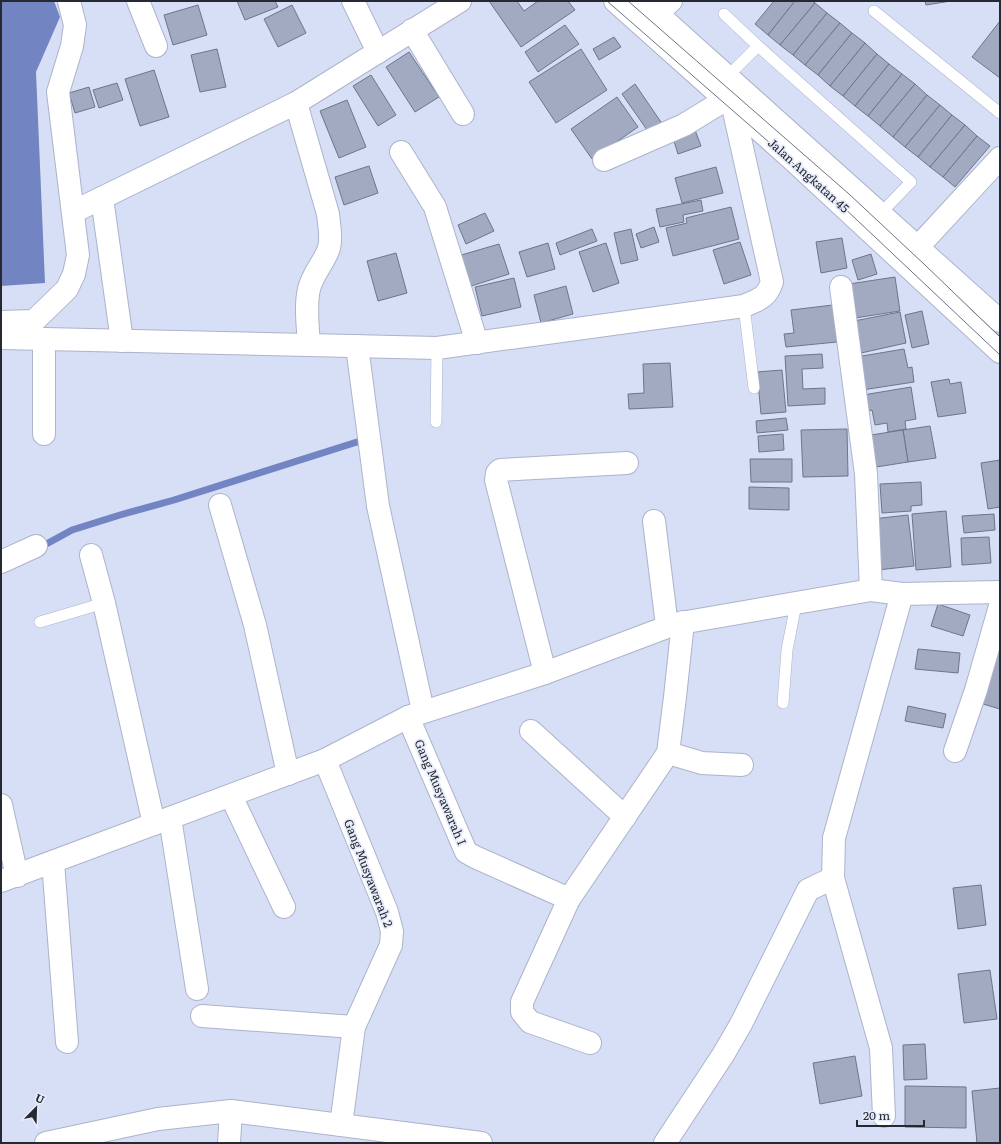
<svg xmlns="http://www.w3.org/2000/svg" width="1001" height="1144" font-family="Literata,serif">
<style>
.water{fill:#7284c1}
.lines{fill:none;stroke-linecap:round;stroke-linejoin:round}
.stream{stroke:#7284c1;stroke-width:7}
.building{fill:#a2aac1;stroke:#6d758a}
.lane-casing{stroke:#acb3cb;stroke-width:12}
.street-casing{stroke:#acb3cb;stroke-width:24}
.primary-casing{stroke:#acb3cb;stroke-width:24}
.lane{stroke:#fff;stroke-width:11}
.street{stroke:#fff;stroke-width:22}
.primary{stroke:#fff;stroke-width:22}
.tram{stroke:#6e7383;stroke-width:1}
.labels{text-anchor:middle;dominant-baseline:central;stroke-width:3.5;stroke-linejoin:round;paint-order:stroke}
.street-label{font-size:12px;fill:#262932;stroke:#e7ecfb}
</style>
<rect width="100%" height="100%" fill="#d7dff7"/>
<path class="water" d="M1,1H54L60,17L36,72L45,283L1,286Z"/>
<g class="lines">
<path class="stream" d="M39,548L72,530L120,515L174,500L357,442"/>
</g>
<g class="building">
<path d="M237,1H275L278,7L245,20Z"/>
<path d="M489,1H517L524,11L538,1H568L575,10L521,47Z"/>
<path d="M774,1H795L768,35L755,24Z"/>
<path d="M795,1H812L815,3L780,45L768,35Z"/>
<path d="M925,1H951L926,5Z"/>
<path d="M815,3L827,13L793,55L780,45Z"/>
<path d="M198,5L207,35L173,45L164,15Z"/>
<path d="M292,5L306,33L278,47L264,19Z"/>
<path d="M827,13L840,23L805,65L793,55Z"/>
<path d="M1000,21V78L972,57Z"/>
<path d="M840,23L852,33L818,75L805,65Z"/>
<path d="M565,25L579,44L538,72L525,52Z"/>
<path d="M852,33L865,43L830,86L818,75Z"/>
<path d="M614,37L621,47L599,60L593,49Z"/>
<path d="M865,43L877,54L843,96L830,86Z"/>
<path d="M217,49L226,87L200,92L191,55Z"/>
<path d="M581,49L607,90L556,123L529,82Z"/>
<path d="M409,52L439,97L415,112L386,67Z"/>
<path d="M877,54L889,64L855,106L843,96Z"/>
<path d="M889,64L902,74L868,116L855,106Z"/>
<path d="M154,70L169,117L140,126L125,79Z"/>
<path d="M902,74L915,84L880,126L868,116Z"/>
<path d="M371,75L396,115L378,126L353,86Z"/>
<path d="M117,83L123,100L99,108L93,90Z"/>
<path d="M635,84L665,128L652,137L622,94Z"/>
<path d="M915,84L927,95L893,137L880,126Z"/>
<path d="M89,87L95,107L75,113L69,93Z"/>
<path d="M927,95L940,105L905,147L893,137Z"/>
<path d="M617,97L638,127L592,159L571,129Z"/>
<path d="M347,100L366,147L339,158L320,111Z"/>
<path d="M940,105L952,115L918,157L905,147Z"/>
<path d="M952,115L965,125L930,167L918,157Z"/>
<path d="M965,125L977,136L943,177L930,167Z"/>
<path d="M695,130L701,146L678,154L673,138Z"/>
<path d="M977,136L990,146L955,187L943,177Z"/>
<path d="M369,166L378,193L344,205L335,177Z"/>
<path d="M716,167L723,193L682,203L675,178Z"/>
<path d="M701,200L703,211L683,215L684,222L660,227L656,209Z"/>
<path d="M731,207L739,239L673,256L666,228L687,223L686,218Z"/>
<path d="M485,213L494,231L466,244L458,225Z"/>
<path d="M654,227L659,242L641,248L636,234Z"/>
<path d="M592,229L597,241L560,255L556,243Z"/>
<path d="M631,229L638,260L621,264L614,233Z"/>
<path d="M842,238L847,268L821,273L816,242Z"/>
<path d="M740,242L751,275L724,284L713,250Z"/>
<path d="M548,243L555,269L527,277L519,252Z"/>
<path d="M606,243L619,283L593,292L579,252Z"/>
<path d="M499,244L509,274L468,287L458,256Z"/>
<path d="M396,253L407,293L378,301L367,261Z"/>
<path d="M871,254L877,274L858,280L852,260Z"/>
<path d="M895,277L900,311L855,318L849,284Z"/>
<path d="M514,278L521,307L482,316L475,287Z"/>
<path d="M566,286L573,314L541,323L534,295Z"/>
<path d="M833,305L837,342L786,347L784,334L794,333L791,310Z"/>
<path d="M922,311L929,344L912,348L905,315Z"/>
<path d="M900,312L906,343L861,353L854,321Z"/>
<path d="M904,349L908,368L912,367L914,382L862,390L856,357Z"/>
<path d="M822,354L823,368L802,369L803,389L825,388V404L788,406L785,356Z"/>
<path d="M670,363L673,407L629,409L628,394L644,393L643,364Z"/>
<path d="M782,370L786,412L761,414L757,372Z"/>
<path d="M949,379L950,384L961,382L966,413L938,417L931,382Z"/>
<path d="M911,387L916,419L905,421L906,429L888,432L887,423L875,425L872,410L866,411L863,395Z"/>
<path d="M786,418L788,430L757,433L756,421Z"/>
<path d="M930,426L936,458L908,462L903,430Z"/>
<path d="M847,429L848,476L803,477L801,430Z"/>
<path d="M903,430L908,462L876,467L871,435Z"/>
<path d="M783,434L784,450L759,452L758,436Z"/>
<path d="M750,459H792V482H751Z"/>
<path d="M1000,460V507L988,509L981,463Z"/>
<path d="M921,482L922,505L911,506V511L882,513L880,484Z"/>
<path d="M749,487L789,488V510L749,509Z"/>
<path d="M946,511L951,567L916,570L912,514Z"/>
<path d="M994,514L995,530L964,533L962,516Z"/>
<path d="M908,515L914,566L877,570L872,519Z"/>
<path d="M989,537L991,563L962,565L961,538Z"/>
<path d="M938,604L970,615L963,636L931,626Z"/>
<path d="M1000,645V709L983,704Z"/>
<path d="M918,649L960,653L958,673L915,669Z"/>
<path d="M908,706L946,714L943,728L905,721Z"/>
<path d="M981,885L986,925L958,929L953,888Z"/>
<path d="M990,970L997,1019L964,1023L958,974Z"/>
<path d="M925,1044L927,1079L904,1080L903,1045Z"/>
<path d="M855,1056L862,1096L820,1104L813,1063Z"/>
<path d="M905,1086L966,1087V1128L905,1127Z"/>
<path d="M1000,1088V1143H977L972,1091Z"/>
</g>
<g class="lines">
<g class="lane-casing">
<g id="lane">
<path d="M874,11L1000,113"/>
<path d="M724,14L758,46"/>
<path d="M727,77L758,46L911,182L880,214"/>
<path d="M744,306L754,388"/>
<path d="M436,422L437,348"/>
<path d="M40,622L104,603"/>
<path d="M783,703L787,650L796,604"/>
</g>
</g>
<g class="street-casing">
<g id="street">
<path d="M138,1L156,46"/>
<path d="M353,1L378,52"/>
<path d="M657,14L671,1"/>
<path d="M412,30L463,114"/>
<path d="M296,103L328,214C329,225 332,237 329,248C324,263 313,273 309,289C305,306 308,327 309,345"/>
<path d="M401,152L435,207L477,343"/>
<path d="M604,160L684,125L725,100"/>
<path d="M102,198L122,341"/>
<path d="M73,212L296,103L460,1"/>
<path d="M917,248L1000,158"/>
<path d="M841,287L866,474L871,590"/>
<path d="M1,322L34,321L67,289L74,274L78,255L58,92L72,46L75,25L69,1"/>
<path d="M1,338L437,348L744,306C759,299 766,299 772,282L733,107"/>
<path d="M44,339V434"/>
<path d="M357,346L378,506L423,711"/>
<path d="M220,505L255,625L288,774"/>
<path d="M654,521L667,626"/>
<path d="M91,555L104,603L154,824"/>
<path d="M1,562L36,546"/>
<path d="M545,673L496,480L497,473L500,470L627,463"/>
<path d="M408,717L466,852L475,857L569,899"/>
<path d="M531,731L625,817"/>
<path d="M955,751L976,690L1000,606"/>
<path d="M668,753L702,763L742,765"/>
<path d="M325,760L387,912L392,931L391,945L354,1027L341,1125"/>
<path d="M231,796L284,907"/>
<path d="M1,805L17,876"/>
<path d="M170,818L197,989"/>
<path d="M53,862L67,1042"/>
<path d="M1,881L325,760L408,717L545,673L675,624L871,590L902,594L1000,592"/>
<path d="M202,1016L354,1027"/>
<path d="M590,1043L530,1022L522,1012V1002L569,899L668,753L675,697L683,622"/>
<path d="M884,1116L881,1048L833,878L834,838L902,594"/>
<path d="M46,1143L158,1119L231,1111L481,1143"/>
<path d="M229,1143L231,1111"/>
<path d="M665,1143L723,1055L741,1024L808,890L833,878"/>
</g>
</g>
<g class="primary-casing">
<g id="primary">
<path d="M615,1L793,160L1000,352"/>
<path d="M643,1L1000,321"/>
</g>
</g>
<use href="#lane" class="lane"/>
<use href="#street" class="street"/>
<use href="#primary" class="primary"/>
<g class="tram">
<path d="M607,1L840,204L1000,355"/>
<path d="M628,1L849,194L925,265L1000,337"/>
</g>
</g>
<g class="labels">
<g class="street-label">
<text transform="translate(809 175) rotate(42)">Jalan Angkatan 45</text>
<text transform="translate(441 792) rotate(67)">Gang Musyawarah I</text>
<text transform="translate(369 873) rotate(69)">Gang Musyawarah 2</text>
</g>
</g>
<rect width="1001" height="1144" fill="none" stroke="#262932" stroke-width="4"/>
<g transform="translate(36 1108) rotate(23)" stroke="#e7ecfb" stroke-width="3" paint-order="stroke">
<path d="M0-3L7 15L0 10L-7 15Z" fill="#262932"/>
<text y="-6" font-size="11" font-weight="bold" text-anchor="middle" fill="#262932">U</text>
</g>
<path d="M857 1120v6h67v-6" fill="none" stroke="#262932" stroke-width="2"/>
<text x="863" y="1120" font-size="12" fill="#262932" stroke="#e7ecfb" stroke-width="3" paint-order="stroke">20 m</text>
</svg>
